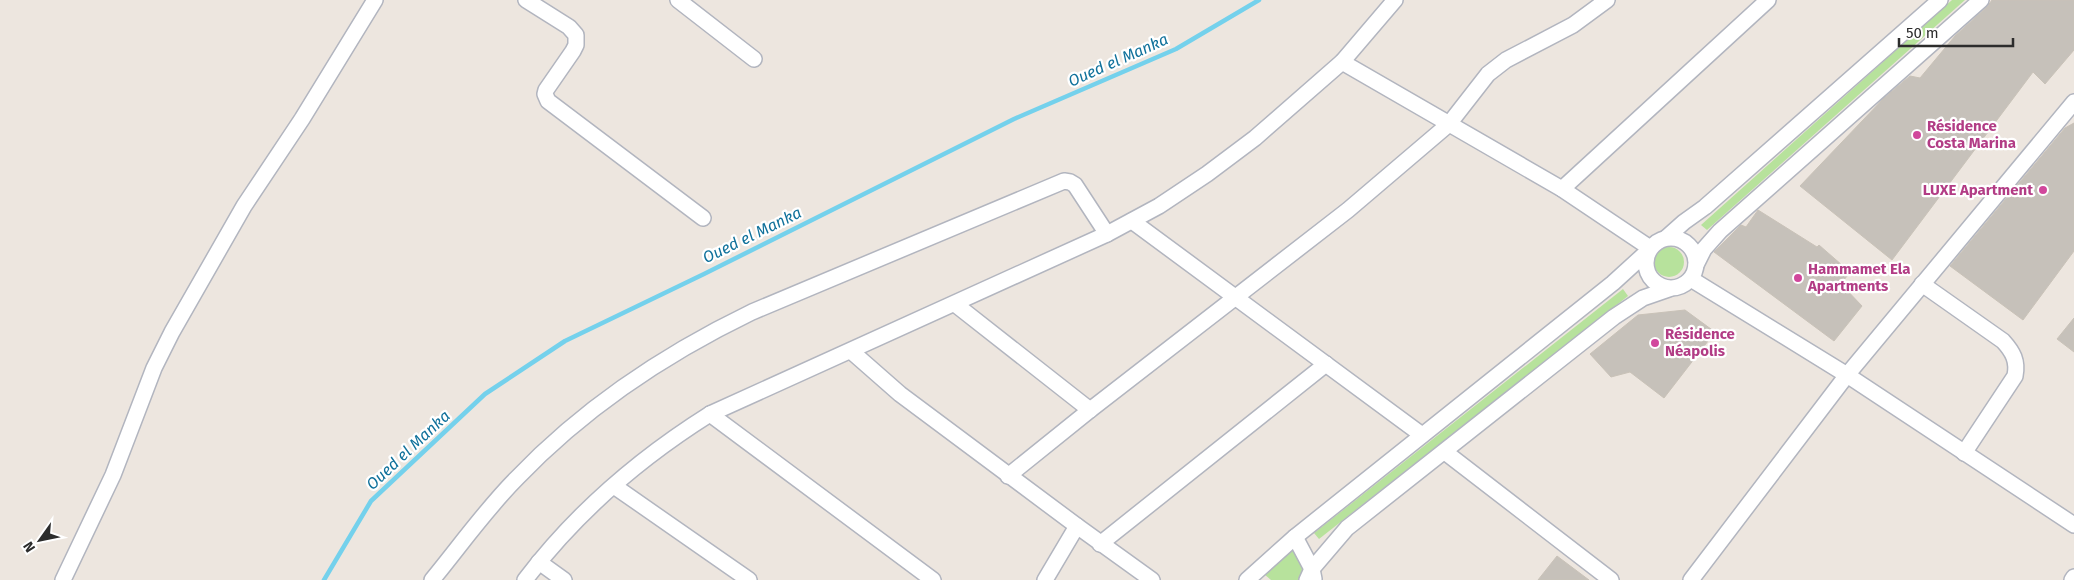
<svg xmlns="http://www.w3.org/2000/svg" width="2074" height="580" font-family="'Fira Sans',sans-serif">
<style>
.green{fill:#b7e29c}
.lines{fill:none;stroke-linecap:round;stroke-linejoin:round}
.stream{stroke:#74d1ec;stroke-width:4.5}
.building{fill:#c6c1ba;stroke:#c9c2b8}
.street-casing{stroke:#b2b5bf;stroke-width:18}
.street{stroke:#fff;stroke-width:15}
.hotel-dot{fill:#d1479c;stroke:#fff;stroke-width:2}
.labels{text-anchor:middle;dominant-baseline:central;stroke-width:4.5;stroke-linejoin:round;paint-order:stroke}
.hotel-label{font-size:15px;font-weight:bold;fill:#b23c85;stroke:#fff;text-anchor:start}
.water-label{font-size:16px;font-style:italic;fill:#10719b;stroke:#fff}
</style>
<rect width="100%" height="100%" fill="#ede6df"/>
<g class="green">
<path d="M1952,0H1965L1707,230L1701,225Z"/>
<circle cx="1669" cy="262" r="15"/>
<path d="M1623,289L1628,296L1319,539L1314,533Z"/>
<path d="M1293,550C1301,559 1306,569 1298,580H1271L1264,574Z"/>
</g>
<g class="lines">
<path class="stream" d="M324,580L371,501L485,394L565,341L704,274L1014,119L1176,49L1259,0"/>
</g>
<g class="building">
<path d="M1992,0H2074V50L2045,84L2033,72L1892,260L1800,186L1884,98L1910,76L1920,78L1955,36L1987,7Z"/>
<path d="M2074,123V251L2023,320L1950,266L2065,128Z"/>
<path d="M1758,210L1817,247L1819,245L1850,272L1841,284L1862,306L1834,341L1714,252L1741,225L1746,227Z"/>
<path d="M1685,310L1715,332L1664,398L1630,372L1611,377L1590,354L1638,315Z"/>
<path d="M2074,318V352L2057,339Z"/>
<path d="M1557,556L1589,580H1538Z"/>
</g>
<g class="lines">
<g class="street-casing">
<g id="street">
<path d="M526,0L569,27L576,35V45L573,51L546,90L545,94L548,101L703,218"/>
<path d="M678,0L754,59"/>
<path d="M1342,62L1562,189L1650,248"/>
<path d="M1562,189L1768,0"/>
<path d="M1132,221L1422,435"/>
<circle cx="1671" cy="263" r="25"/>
<path d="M1666,238L1684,222L1705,207L1940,0"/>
<path d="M1696,265L1704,249L1720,231L1981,0"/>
<path d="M1691,279L1847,375L2074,525"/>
<path d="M1922,284L2003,341C2013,352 2018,361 2015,376L1964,453"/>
<path d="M955,304L1090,410"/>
<path d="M851,351L900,394L1077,526L1152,580"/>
<path d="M710,414L933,580"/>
<path d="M1445,452L1611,580"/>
<path d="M1008,476L1090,410L1348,210L1449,124L1488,74L1506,60L1573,25L1607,0"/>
<path d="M614,486L749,580"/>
<path d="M1295,537L1312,569L1314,579"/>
<path d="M1100,544L1326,364"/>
<path d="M539,562L564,580"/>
<path d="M63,580L113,475L154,368L172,332L244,206L302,119L375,0"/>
<path d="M432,580C460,546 486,509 517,478C584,408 665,354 752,312L1064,181L1070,182L1075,185L1107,234"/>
<path d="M525,580C575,514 640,458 710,414L1107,234L1159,206L1207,174L1255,138L1342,62L1395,0"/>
<path d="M1045,580L1077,526"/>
<path d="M1247,580L1295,537L1613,283L1647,252"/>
<path d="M1307,580L1312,569L1347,528L1614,317L1643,298L1669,289"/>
<path d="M1691,580L1847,375L2074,102"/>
<path d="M2072,580L2074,577"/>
</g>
</g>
<use href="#street" class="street"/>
</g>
<g class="hotel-dot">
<circle cx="1917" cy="135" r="5"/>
<circle cx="2043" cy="190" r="5"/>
<circle cx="1798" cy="278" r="5"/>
<circle cx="1655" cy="343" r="5"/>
</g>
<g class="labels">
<g class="hotel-label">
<text x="1927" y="126">Résidence<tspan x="1927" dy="17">Costa Marina</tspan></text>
<text x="2033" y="190" text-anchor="end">LUXE Apartment</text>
<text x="1808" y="269">Hammamet Ela<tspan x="1808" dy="17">Apartments</tspan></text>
<text x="1665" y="334">Résidence<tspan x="1665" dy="17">Néapolis</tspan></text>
</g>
<g class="water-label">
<text transform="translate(1118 60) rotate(-24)">Oued el Manka</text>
<text transform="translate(752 235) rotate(-26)">Oued el Manka</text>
<text transform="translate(408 450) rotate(-43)">Oued el Manka</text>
</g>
</g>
<g transform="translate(40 540) rotate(237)" stroke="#ffffff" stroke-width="4" paint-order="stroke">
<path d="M0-4L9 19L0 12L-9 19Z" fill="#2c2c2c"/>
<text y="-8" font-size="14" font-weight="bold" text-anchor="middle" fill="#2c2c2c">N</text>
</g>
<path d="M1899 38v8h114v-8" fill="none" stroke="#2c2c2c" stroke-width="2.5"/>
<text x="1906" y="38" font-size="15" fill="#2c2c2c" stroke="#ffffff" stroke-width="4" paint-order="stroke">50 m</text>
</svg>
